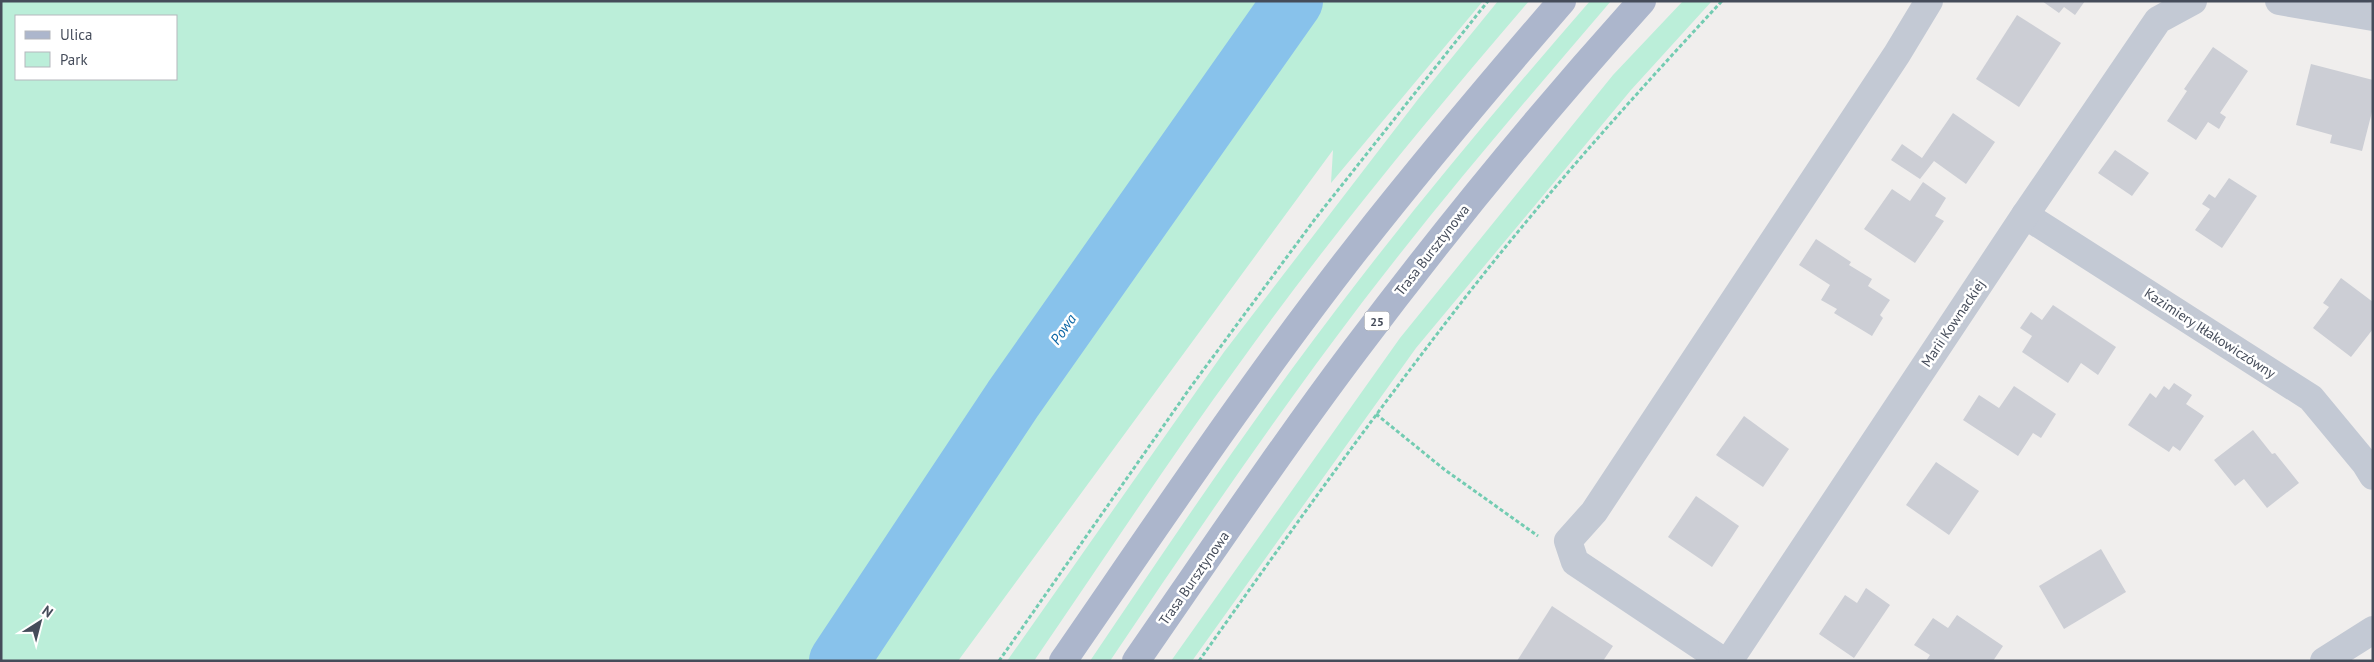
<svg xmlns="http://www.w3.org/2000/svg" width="2374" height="662" font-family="'PT Sans',sans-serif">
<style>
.green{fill:#bbeed9;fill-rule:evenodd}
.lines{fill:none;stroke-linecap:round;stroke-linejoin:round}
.river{stroke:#88c2eb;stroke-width:60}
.building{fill:#ccced5}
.path{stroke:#73ccb2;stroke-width:3;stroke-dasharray:4 2.5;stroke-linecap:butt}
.minor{stroke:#c3c9d4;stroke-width:28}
.major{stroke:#acb6cc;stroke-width:28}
.labels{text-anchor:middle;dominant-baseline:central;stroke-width:5;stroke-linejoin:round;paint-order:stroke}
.shield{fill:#fff;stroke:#7d828c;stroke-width:1}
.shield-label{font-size:12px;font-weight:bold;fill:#454c5a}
.street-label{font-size:14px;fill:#454c5a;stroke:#fff}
.water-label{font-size:15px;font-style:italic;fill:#0d67a6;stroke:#fff}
</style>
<rect width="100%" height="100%" fill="#f0eeed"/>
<g class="green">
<path d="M1,1H1483L1331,183L1333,150L958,661H1ZM176,16V79H16V16Z"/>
<path d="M1498,1H1529C1428,119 1329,238 1239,364C1168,461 1102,562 1034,661H1007L1224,352L1419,98Z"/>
<path d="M1590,1H1611C1527,99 1443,197 1364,300C1275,417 1192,539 1110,661H1090C1177,532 1264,402 1359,280C1433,184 1511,92 1590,1Z"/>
<path d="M1683,1H1712L1631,90L1416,348L1192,661H1171L1400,338L1613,75Z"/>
</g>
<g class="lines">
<path class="river" d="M839,661L1013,399L1293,1"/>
</g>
<g class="building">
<path d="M2042,1H2085L2075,15L2064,7L2059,13Z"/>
<path d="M2017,15L2061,43L2019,107L1976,79Z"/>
<path d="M2213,47L2248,71L2220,113L2226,117L2219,129L2208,122L2196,140L2167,121L2187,91L2184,89Z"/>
<path d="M2311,64L2373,80V108L2362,151L2330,143L2332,135L2296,125Z"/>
<path d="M1953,113L1995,142L1966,184L1934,161L1920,179L1891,160L1902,144L1922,158Z"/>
<path d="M2115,150L2149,173L2132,196L2098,173Z"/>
<path d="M2229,178L2257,196L2222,248L2195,230L2210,209L2202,204L2209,194L2215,198Z"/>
<path d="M1923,182L1946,198L1935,216L1944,221L1915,263L1864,229L1892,189L1910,201Z"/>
<path d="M1816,239L1851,262L1849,265L1872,279L1868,286L1890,300L1880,315L1883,318L1872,336L1834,313L1837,309L1821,300L1830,285L1799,265Z"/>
<path d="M2341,278L2373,302V329L2351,357L2313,328L2329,307L2323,303Z"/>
<path d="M2053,305L2116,347L2098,375L2081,363L2068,383L2022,352L2032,336L2020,328L2031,312L2042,320Z"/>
<path d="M2174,383L2192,395L2186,404L2204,416L2180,451L2173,446L2169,452L2128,425L2150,393L2156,398L2164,386L2169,390Z"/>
<path d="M2014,386L2056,414L2041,438L2033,433L2018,456L1963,420L1979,395L1999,408Z"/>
<path d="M1744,416L1789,449L1763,487L1716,455Z"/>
<path d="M2253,430L2272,454L2275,453L2299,483L2267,508L2244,479L2235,486L2214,460Z"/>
<path d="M1936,462L1979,491L1949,535L1906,505Z"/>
<path d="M1696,496L1739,526L1712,567L1668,537Z"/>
<path d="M2101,549L2126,592L2064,629L2039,586Z"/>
<path d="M1866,588L1890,605L1854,658L1819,634L1845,595L1857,603Z"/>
<path d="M1552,606L1613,646L1603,661H1517Z"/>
<path d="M1957,615L2003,646L1993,661H1926L1930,655L1914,645L1933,618L1948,628Z"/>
</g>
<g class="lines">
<g class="path">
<path d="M1376,414L1445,470L1538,536"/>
<path d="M999,661L1190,388L1315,219L1488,1"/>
<path d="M1199,661C1282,543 1366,426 1454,312C1537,204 1629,101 1722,1"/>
</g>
<g class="minor">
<path d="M2279,1L2373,17"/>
<path d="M2025,215L2311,398L2365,463L2373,476"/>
<path d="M1723,661L1575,562L1568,541L1594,512L1897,54L1929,1"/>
<path d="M1729,661L2025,215L2158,20L2193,1"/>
<path d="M2324,661L2373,630"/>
</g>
<g class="major">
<path d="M1063,661C1159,522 1253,381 1357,248C1423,164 1492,82 1562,1"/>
<path d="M1136,661C1208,557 1279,451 1355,350C1446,229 1541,113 1642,1"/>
</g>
</g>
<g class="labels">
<rect class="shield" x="1364.5" y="311.5" width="25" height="19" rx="4"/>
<g class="shield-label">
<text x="1377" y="321">25</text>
</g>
<g class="street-label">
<text transform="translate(1432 250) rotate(-52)">Trasa Bursztynowa</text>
<text transform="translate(1953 323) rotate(-56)">Marii Kownackiej</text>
<text transform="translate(2210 333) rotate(33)">Kazimiery Iłłakowiczówny</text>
<text transform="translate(1194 578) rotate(-55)">Trasa Bursztynowa</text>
</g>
<g class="water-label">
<text transform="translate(1063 329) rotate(-55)">Powa</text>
</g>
</g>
<rect width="2374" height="662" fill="none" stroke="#454c5a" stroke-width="5"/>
<rect x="15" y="15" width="162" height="65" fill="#ffffff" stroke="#b5b7bd"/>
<rect x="25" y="31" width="25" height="8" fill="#acb6cc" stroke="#b5b7bd"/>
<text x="60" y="40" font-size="15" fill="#454c5a">Ulica</text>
<rect x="25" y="52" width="25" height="15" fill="#bbeed9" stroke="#b5b7bd"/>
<text x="60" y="65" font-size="15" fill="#454c5a">Park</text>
<g transform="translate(40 622) rotate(36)" stroke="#ffffff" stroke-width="4" paint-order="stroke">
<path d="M0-4L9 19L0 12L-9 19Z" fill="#454c5a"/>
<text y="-8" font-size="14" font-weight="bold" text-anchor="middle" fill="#454c5a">N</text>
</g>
</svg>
